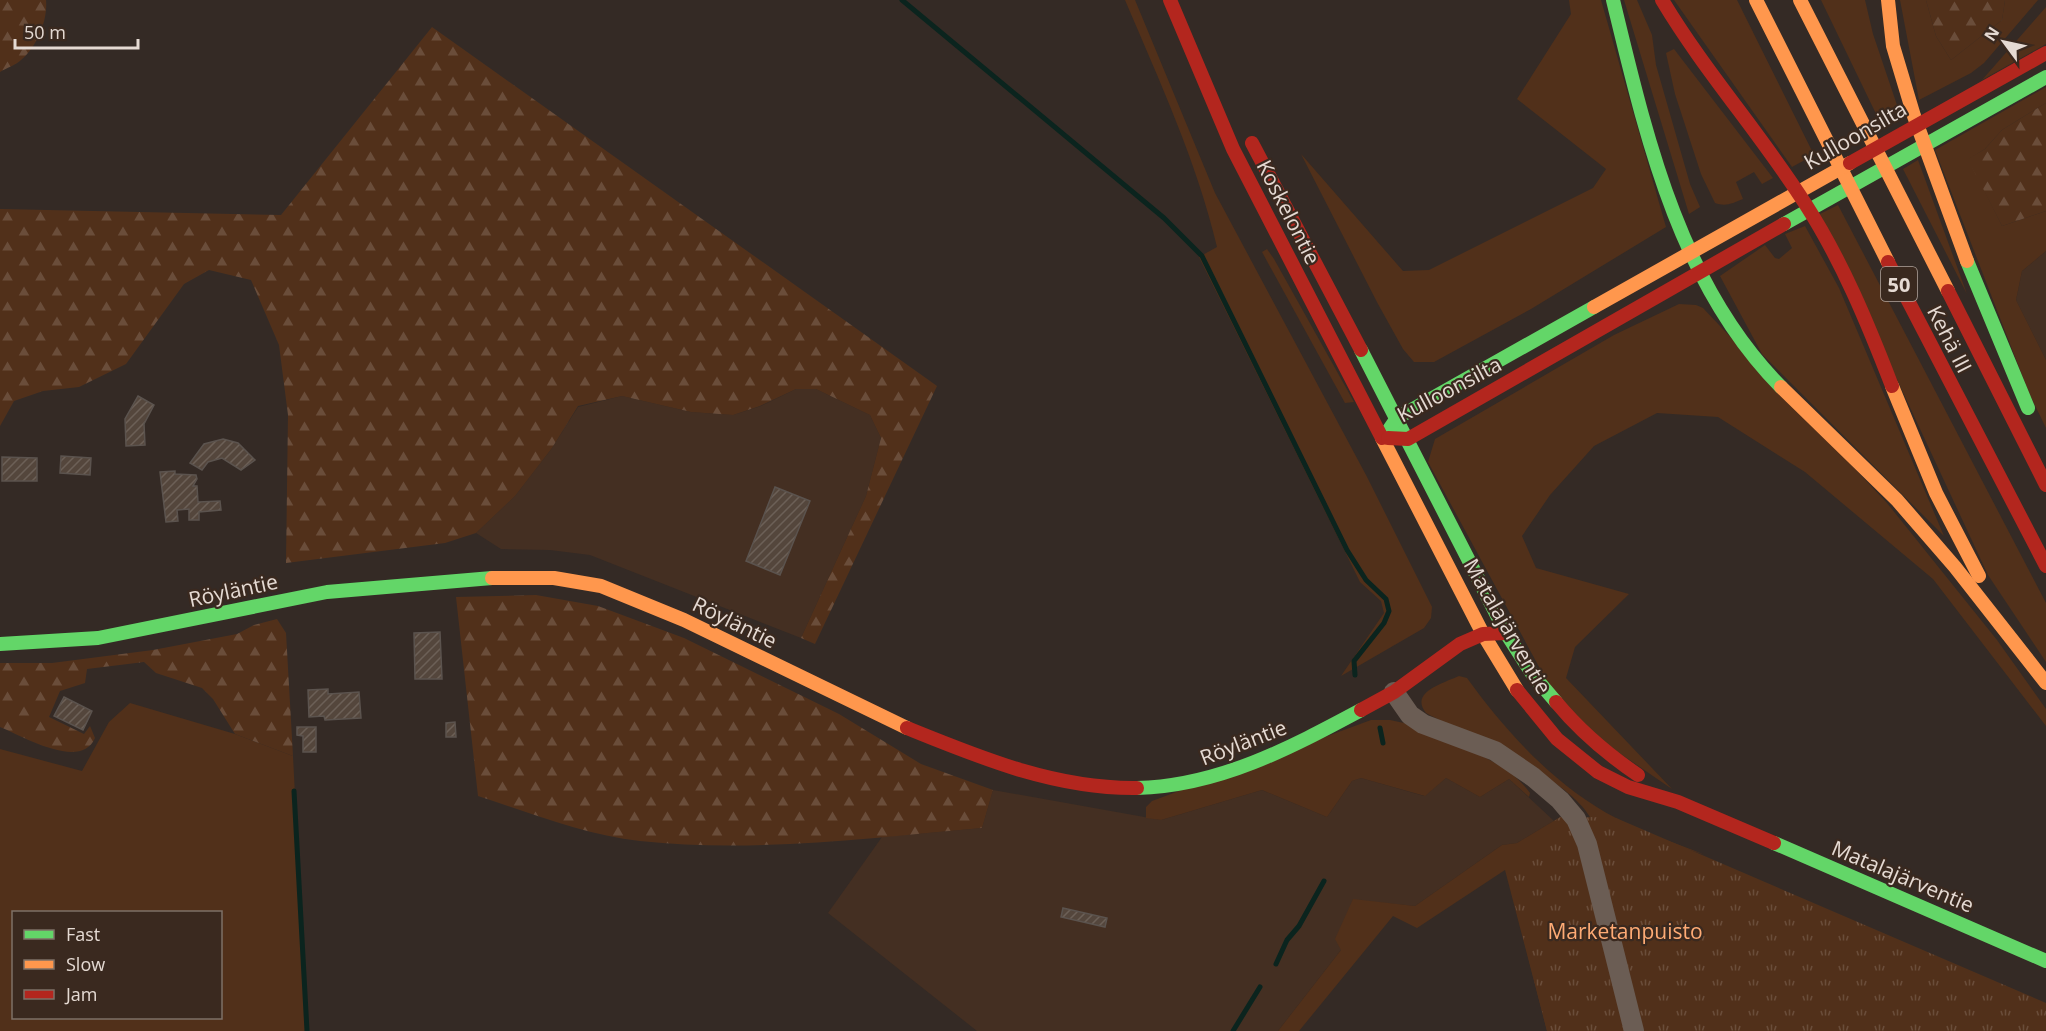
<svg xmlns="http://www.w3.org/2000/svg" width="2046" height="1031" font-family="'Open Sans',sans-serif">
<style>
.built{fill:#442f22}
.grass{fill:#51301a;fill-rule:evenodd}
.forest{fill:url(#forest-firs)}
.park{fill:url(#park-tufts)}
.lines{fill:none;stroke-linecap:round;stroke-linejoin:round}
.stream{stroke:#0b241e;stroke-width:5}
.building{fill:url(#building-hatch);stroke:#5b534e;stroke-width:1.5}
.street{stroke:#6b5d54;stroke-width:20}
.fast{stroke:#63d668;stroke-width:14}
.slow{stroke:#ff974d;stroke-width:14}
.jam{stroke:#b3261e;stroke-width:14}
.labels{text-anchor:middle;dominant-baseline:central;stroke-width:4.5;stroke-linejoin:round;paint-order:stroke}
.shield{fill:#3a291f;stroke:#b2a59d;stroke-width:1.5}
.shield-label{font-size:20px;font-weight:bold;fill:#e5dad3}
.street-label{font-size:21px;fill:#e5dad3;stroke:#3a291f}
.park-label{font-size:21px;fill:#feab75;stroke:#3a291f}
</style>
<defs>
<pattern id="forest-firs" width="22" height="20" patternUnits="userSpaceOnUse" patternTransform="scale(1.5)"><rect width="22" height="20" fill="#51301a"/><path d="M5 1l3.5 6h-7zM16 11l3.5 6h-7z" fill="#6a4d3a"/></pattern>
<pattern id="park-tufts" width="24" height="20" patternUnits="userSpaceOnUse" patternTransform="scale(1.5)"><rect width="24" height="20" fill="#51301a"/><path d="M3 7l-1-3M5 7V3M7 7l1-3M15 17l-1-3M17 17v-4M19 17l1-3" fill="none" stroke="#6a4d3a"/></pattern>
<pattern id="building-hatch" width="6" height="6" patternUnits="userSpaceOnUse" patternTransform="scale(1.5)"><rect width="6" height="6" fill="#54463c"/><path d="M-1 1l2-2M0 6l6-6M5 7l2-2" fill="none" stroke="#6c6057"/></pattern>
</defs>
<rect width="100%" height="100%" fill="#342a25"/>
<g class="built">
<path d="M2046,251V360L2016,300L2022,271Z"/>
<path d="M796,389H816L870,415L881,438L866,496L801,638L590,555L550,550L501,549L476,533L515,496L552,448L578,407L622,396L691,412L733,415L761,406Z"/>
<path d="M1361,778L1424,796L1446,778L1480,797L1509,779L1554,821L1517,843L1502,845L1415,906L1353,900L1341,950L1278,1031H977L828,913L882,837L982,828L993,790L1161,820L1262,790L1327,817L1352,781Z"/>
</g>
<g class="grass">
<path d="M1125,0H1135L1215,193L1366,475L1432,607L1431,618L1424,628L1341,676L1384,613L1381,601L1360,582L1199,257L1217,247C1197,162 1159,80 1125,0Z"/>
<path d="M1569,0H1601L1666,227L1531,309L1434,362H1414L1403,349L1378,304L1301,154L1403,271L1429,270L1593,188L1606,169L1517,99L1571,14Z"/>
<path d="M1624,0H1637L1652,35L1656,65L1690,184L1700,207L1689,214Z"/>
<path d="M1674,0H1737L1814,155L1792,167Z"/>
<path d="M1821,0H1865L1873,34L1899,111L1879,120Z"/>
<path d="M1900,0H1926L1936,36L1951,60L2002,20L2005,0H2038L1984,63L1971,73L1919,100Z"/>
<path d="M2046,7V44L1982,80Z"/>
<path d="M1674,49L1773,178L1762,184L1754,172L1736,182L1743,199C1733,203 1726,207 1715,203L1701,174L1675,94L1666,53Z"/>
<path d="M2046,87V103L2002,130L1985,149L1969,159L2002,226L2046,211V251L2022,271L2016,300L2046,360V428L2029,393L1935,150Z"/>
<path d="M1918,160L1967,294L1903,169Z"/>
<path d="M1838,205L2046,603V662L1988,575L1820,214Z"/>
<path d="M1805,226L1839,288L1944,536L1762,354L1720,276L1765,245L1775,258L1779,259L1792,248L1785,234Z"/>
<path d="M1267,249L1274,259L1354,402L1345,403L1262,252Z"/>
<path d="M1679,304L1696,305L1703,308L1887,503L1997,640L2046,709V726L1933,579L1805,472L1718,417L1657,413L1594,446L1550,495L1522,536L1536,568L1629,594L1575,647L1566,678L1672,789L1596,737L1551,689L1428,462L1435,439L1614,335Z"/>
<path d="M1459,676L1467,678C1506,732 1556,787 1616,818C1644,833 1676,843 1705,855L1590,817C1567,777 1469,736 1426,713C1409,692 1444,683 1459,676Z"/>
<path d="M130,703L235,734L293,756L307,1031H0V749L82,771L109,722ZM14,912H220V1018H14Z"/>
<path d="M1371,720H1390L1404,723C1445,744 1502,754 1530,793L1529,797L1509,779L1480,797L1446,778L1425,796L1361,778L1352,781L1327,817L1262,790L1161,820L1146,818V807L1152,801Z"/>
<path d="M1562,816L1547,1031L1505,870L1417,928L1393,916L1299,1031H1278L1341,950L1335,939L1353,899L1415,906L1502,845L1517,843Z"/>
</g>
<g class="forest">
<path d="M0,0H46C48,20 37,47 21,60C16,65 6,68 0,72Z"/>
<path d="M1926,0H2005L2002,20L1951,60L1936,36Z"/>
<path d="M432,27L937,386L815,644L801,638L866,496L881,438L870,415L816,389H796L760,406L733,415L691,412L622,396L578,406L552,448L515,496L476,533L445,543L286,563L288,415L279,345L251,280L209,270L184,284L126,364L79,387L43,391L14,401L0,426V209L281,215Z"/>
<path d="M2046,103V211L2002,226L1968,159L1985,149L2002,130Z"/>
<path d="M536,595L598,606L684,638L839,714L921,764L993,790L982,828C869,838 754,853 640,841C585,835 531,813 478,796L456,597Z"/>
<path d="M277,619L286,633L293,756L235,734L213,699L202,688L156,673L144,662L87,669L85,683L60,691L49,717L84,734L90,726L95,738C81,771 22,736 0,727V663H52L153,650L237,634L254,625Z"/>
</g>
<path class="park" d="M1562,816L1567,820L1590,817L1616,818L2046,1003V1031H1547L1506,870L1556,837L1554,821Z"/>
<g class="lines">
<g class="stream">
<path d="M902,0L1164,218L1202,256L1347,550L1366,580L1386,599L1389,611L1384,623L1354,661L1355,675"/>
<path d="M1380,728L1383,743"/>
<path d="M294,791L307,1031"/>
<path d="M1276,964L1287,940L1299,926L1324,881"/>
<path d="M1233,1031L1260,987"/>
</g>
</g>
<g class="building">
<path d="M138,396L154,405L144,424L145,445L126,446L125,419Z"/>
<path d="M223,439L238,443L255,460L241,470L222,458L208,462L202,470L190,463L204,444Z"/>
<path d="M61,456L91,458L90,475L60,473Z"/>
<path d="M2,457L37,458V481H2Z"/>
<path d="M175,471V474L196,475L197,479L193,486H197L198,502L220,501L221,510L199,512V520H189V509L177,510L178,521L166,522L160,472Z"/>
<path d="M775,487L810,501L780,575L746,561Z"/>
<path d="M440,632L442,679H415L414,633Z"/>
<path d="M328,689V694L359,692L361,718L325,720L324,716L309,717L308,690Z"/>
<path d="M64,697L92,711L83,730L54,716Z"/>
<path d="M455,722L456,737H446V723Z"/>
<path d="M297,727H316V752H303V736L297,735Z"/>
<path d="M1063,908L1107,918L1105,927L1061,917Z"/>
</g>
<g class="lines">
<path class="street" d="M1394,692L1410,715L1423,724L1495,751L1533,777L1560,800L1576,819L1587,844L1634,1031"/>
<g class="fast">
<path d="M1613,0C1646,136 1679,284 1781,387"/>
<path d="M1784,224L2046,77"/>
<path d="M1967,261L2028,408"/>
<path d="M1361,350L1506,633L1533,675L1556,702"/>
<path d="M1386,434L1397,418L1594,307"/>
<path d="M0,644L98,638L327,592L492,578"/>
<path d="M1137,788C1219,786 1290,748 1361,710"/>
<path d="M1774,843L2046,961"/>
</g>
<g class="slow">
<path d="M1756,0L1888,262"/>
<path d="M1800,0L1948,291"/>
<path d="M1888,0L1893,46L1914,116L1967,261"/>
<path d="M1594,307L1850,163"/>
<path d="M1892,386L1936,493L1979,576"/>
<path d="M1781,387L1897,500L1955,567L2046,683"/>
<path d="M1382,438L1483,634L1517,690"/>
<path d="M492,578H554L601,586L684,620L907,728"/>
</g>
<g class="jam">
<path d="M1170,0L1233,149L1382,438"/>
<path d="M1662,0C1705,72 1761,134 1806,205C1842,261 1868,324 1892,386"/>
<path d="M1252,143L1361,350"/>
<path d="M1850,163L2046,53"/>
<path d="M1888,262L2046,566"/>
<path d="M1948,291L2046,485"/>
<path d="M1388,438L1408,439L1784,224"/>
<path d="M1517,690L1557,739L1598,772L1628,787L1678,802L1774,843"/>
<path d="M1556,702C1580,731 1607,754 1638,775"/>
<path d="M1361,710L1394,692L1460,644L1483,634L1506,633"/>
<path d="M907,728C981,758 1055,789 1137,788"/>
</g>
</g>
<g class="labels">
<rect class="shield" x="1881" y="267" width="36" height="34" rx="4.5"/>
<g class="shield-label">
<text x="1899" y="284">50</text>
</g>
<g class="street-label">
<text transform="translate(1855 135) rotate(-30)">Kulloonsilta</text>
<text transform="translate(1289 212) rotate(63)">Koskelontie</text>
<text transform="translate(1950 339) rotate(63)">Kehä III</text>
<text transform="translate(1449 389) rotate(-28)">Kulloonsilta</text>
<text transform="translate(233 590) rotate(-12)">Röyläntie</text>
<text transform="translate(735 622) rotate(26)">Röyläntie</text>
<text transform="translate(1508 626) rotate(60)">Matalajärventie</text>
<text transform="translate(1243 742) rotate(-21)">Röyläntie</text>
<text transform="translate(1903 876) rotate(23)">Matalajärventie</text>
</g>
<g class="park-label">
<text x="1625" y="931">Marketanpuisto</text>
</g>
</g>
<rect x="12" y="911" width="210" height="108" fill="#3a291f" stroke="#7e7067" stroke-width="1.5"/>
<rect x="24" y="930" width="30" height="9" fill="#63d668" stroke="#7e7067" stroke-width="1.5"/>
<text x="66" y="941" font-size="18" fill="#e5dad3">Fast</text>
<rect x="24" y="960" width="30" height="9" fill="#ff974d" stroke="#7e7067" stroke-width="1.5"/>
<text x="66" y="971" font-size="18" fill="#e5dad3">Slow</text>
<rect x="24" y="990" width="30" height="9" fill="#b3261e" stroke="#7e7067" stroke-width="1.5"/>
<text x="66" y="1001" font-size="18" fill="#e5dad3">Jam</text>
<g transform="translate(2004 42) rotate(303)" stroke="#3a291f" stroke-width="4.5" paint-order="stroke">
<path d="M0-4.5L10 22L0 15L-10 22Z" fill="#e5dad3"/>
<text y="-9" font-size="16" font-weight="bold" text-anchor="middle" fill="#e5dad3">N</text>
</g>
<path d="M15 39v9h123v-9" fill="none" stroke="#e5dad3" stroke-width="3"/>
<text x="24" y="39" font-size="18" fill="#e5dad3" stroke="#3a291f" stroke-width="4.5" paint-order="stroke">50 m</text>
</svg>
